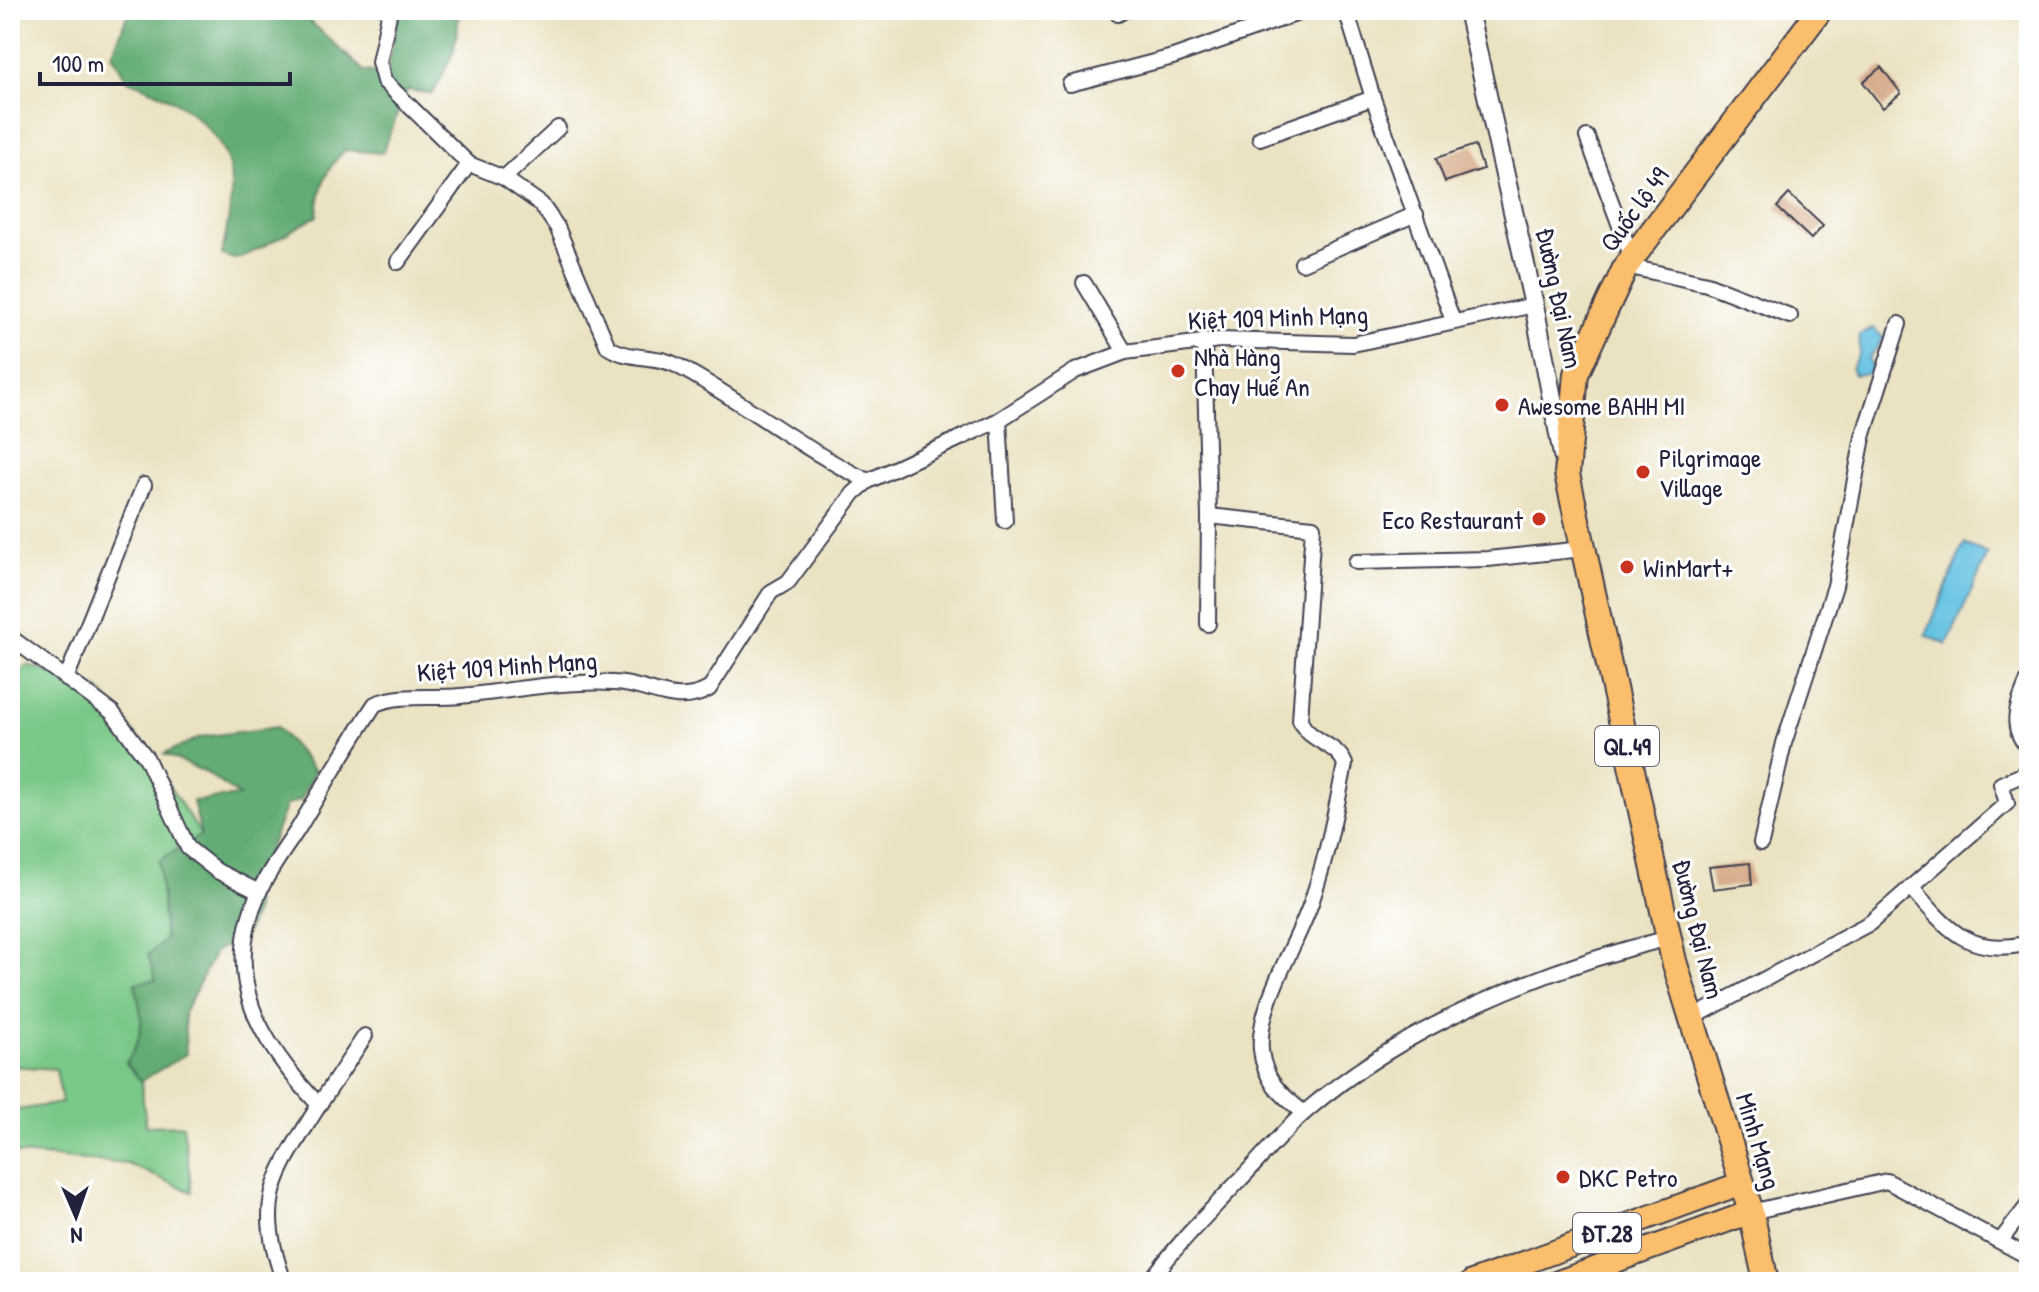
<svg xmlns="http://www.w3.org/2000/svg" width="2039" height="1292" font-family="'Patrick Hand',sans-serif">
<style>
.green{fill:#7ac888;stroke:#4e7562;stroke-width:2}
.forest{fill:#63ac74;stroke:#426758;stroke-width:2}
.water{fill:#63c1e1;stroke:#42728e;stroke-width:2}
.building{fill:#d6aa89}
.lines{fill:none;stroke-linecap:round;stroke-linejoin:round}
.minor-casing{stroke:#403f4f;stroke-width:18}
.tertiary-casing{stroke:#403f4f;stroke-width:22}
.primary-casing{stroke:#403f4f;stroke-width:26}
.trunk-casing{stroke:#403f4f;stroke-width:28}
.minor{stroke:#fff;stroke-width:14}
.tertiary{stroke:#fff;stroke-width:18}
.primary{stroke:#fabe6d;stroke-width:22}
.trunk{stroke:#fabe6d;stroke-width:24}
.poi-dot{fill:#c8321e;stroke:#fff;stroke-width:3}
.labels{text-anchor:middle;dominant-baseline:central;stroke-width:6;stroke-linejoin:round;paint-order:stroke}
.shield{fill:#fff;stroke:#646476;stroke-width:2}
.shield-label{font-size:24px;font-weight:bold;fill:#22223b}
.street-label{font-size:26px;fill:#22223b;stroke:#fff}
.poi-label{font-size:26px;fill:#22223b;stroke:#fff;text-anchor:start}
</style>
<rect width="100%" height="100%" fill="#fff"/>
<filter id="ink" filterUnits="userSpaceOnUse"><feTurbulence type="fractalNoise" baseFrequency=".0125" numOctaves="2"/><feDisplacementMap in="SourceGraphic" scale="16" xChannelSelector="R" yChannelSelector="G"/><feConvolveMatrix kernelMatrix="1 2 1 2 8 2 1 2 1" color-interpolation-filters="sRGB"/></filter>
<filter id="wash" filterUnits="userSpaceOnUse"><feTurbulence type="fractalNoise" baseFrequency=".006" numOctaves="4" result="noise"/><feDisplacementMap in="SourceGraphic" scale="32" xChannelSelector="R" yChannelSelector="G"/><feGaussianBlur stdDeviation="1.8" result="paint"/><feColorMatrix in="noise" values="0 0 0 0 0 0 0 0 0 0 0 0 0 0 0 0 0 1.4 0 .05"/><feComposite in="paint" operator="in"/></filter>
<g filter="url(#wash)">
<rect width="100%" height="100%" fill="#ebe2c2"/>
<path class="green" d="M27,665L99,689L139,739L201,835L159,861L165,940L156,980L135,984C143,1017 146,1034 126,1063L141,1081L146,1126L183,1125L192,1192L128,1164L10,1153V1111L62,1103L56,1069L10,1066V680Z"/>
<g class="forest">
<path d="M129,10H298L364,71L387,74L399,10H460L454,51L433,94L407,90L382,153L345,150C325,169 319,189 317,216C303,223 246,259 235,259C234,259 223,255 222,255C227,227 236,192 228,163C215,120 167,93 127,80L112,55Z"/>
<path d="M277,727L315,771L301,800L286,805L266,858L251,876L255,911L246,934L215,952L184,1013L186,1054L141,1081L126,1063C146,1034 143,1017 135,983L156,980L148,955L165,940L159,861L201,835L193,801L239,796L205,772L164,754L201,737Z"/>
</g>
<g class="water">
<path d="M1873,328L1884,338L1869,358L1873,373L1854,375L1851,368L1859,354L1860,335Z"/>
<path d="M1964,544L1988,554L1947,645L1926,635Z"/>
</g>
<g id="blocks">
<g class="building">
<path d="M1881,67L1901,93L1883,108L1863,82Z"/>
<path d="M1475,145L1483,169L1445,182L1436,158Z"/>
<path d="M1789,194L1823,226L1811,239L1777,207Z"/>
<path d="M1750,863L1752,884L1713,889L1709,867Z"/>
</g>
</g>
</g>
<g filter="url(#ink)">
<use href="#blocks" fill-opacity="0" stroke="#403f4f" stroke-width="2"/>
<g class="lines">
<g class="minor-casing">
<g id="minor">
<path d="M390,10L379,62L384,81L469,164L504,178L541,204L557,227L608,347C630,361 657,354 678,366C743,401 801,449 868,481"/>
<path d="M1346,10L1373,98L1453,321"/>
<path d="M1118,14L1125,10"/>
<path d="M1070,84L1173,57L1307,10"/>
<path d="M1587,137L1632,258"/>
<path d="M1260,138L1373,98"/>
<path d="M504,178L558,128"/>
<path d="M398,262L469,164"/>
<path d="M1302,263L1416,214"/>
<path d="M1626,266L1707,284L1790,316"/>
<path d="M1084,283L1125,352"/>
<path d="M1204,341L1209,516L1208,624"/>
<path d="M999,420L1005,521"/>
<path d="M1209,516L1313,527L1300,720C1307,741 1337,743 1345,764C1336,810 1327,856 1312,900C1298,944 1257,1003 1261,1050C1264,1080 1281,1095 1304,1113"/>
<path d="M1356,562L1488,559L1583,549"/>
<path d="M10,637L112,712L147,759L188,848L217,871L259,892"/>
<path d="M2029,678C2018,706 2007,725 2029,749"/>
<path d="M66,679L144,485"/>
<path d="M1761,843L1784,743L1835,586L1863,437L1899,324"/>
<path d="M1911,887C1946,928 1969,958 2029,943"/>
<path d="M1692,1018L1870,923L2007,803L2001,784L2029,772"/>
<path d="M319,1105L365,1036"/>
<path d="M1751,1212L1887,1181L2029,1257"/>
<path d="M2001,1240L2029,1204"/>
<path d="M284,1282C254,1197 275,1177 319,1105C260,1043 220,978 259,892C269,870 285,849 298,829C323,787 348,745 375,704C402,693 432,699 460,696C512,691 563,680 614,683C649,684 674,708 709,689L771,592L788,582L854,493L868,481L999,420L1075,371L1125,352L1219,340L1353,344L1534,305"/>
<path d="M1150,1282C1174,1247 1205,1217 1234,1186C1258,1162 1280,1134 1305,1112C1406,1025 1542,969 1669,938"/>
</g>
</g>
<g class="tertiary-casing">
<path id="tertiary" d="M1468,10L1534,305L1563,455"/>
</g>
<g class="primary-casing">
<g id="primary">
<path d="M1472,1282L1742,1183"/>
<path d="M1558,1282L1751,1212"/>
</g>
</g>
<g class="trunk-casing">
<path id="trunk" d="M1766,1282L1751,1212L1674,961L1567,474L1576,374L1626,266L1820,10"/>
</g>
<use href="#minor" class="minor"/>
<use href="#tertiary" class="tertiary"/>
<use href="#primary" class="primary"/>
<use href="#trunk" class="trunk"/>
</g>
</g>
<g class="poi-dot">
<circle cx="1178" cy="371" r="8"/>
<circle cx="1502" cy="405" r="8"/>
<circle cx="1643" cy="472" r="8"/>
<circle cx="1539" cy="519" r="8"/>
<circle cx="1627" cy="567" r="8"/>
<circle cx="1563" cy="1177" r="8"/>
</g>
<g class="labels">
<g class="shield">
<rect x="1595" y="726" width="64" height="40" rx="6"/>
<rect x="1573" y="1213" width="68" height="40" rx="6"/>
</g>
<g class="shield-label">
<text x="1627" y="746">QL.49</text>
<text x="1607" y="1233">ĐT.28</text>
</g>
<g class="street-label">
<text transform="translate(1634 209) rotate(-54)">Quốc lộ 49</text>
<text transform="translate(1560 298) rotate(78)">Đường Đại Nam</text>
<text transform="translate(1278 317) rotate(-2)">Kiệt 109 Minh Mạng</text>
<text transform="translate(507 666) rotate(-4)">Kiệt 109 Minh Mạng</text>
<text transform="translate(1699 929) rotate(76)">Đường Đại Nam</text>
<text transform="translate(1759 1141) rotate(73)">Minh Mạng</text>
</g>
<g class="poi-label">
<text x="1194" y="356">Nhà Hàng<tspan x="1194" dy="30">Chay Huế An</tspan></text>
<text x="1518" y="405">Awesome BAHH MI</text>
<text x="1659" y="457">Pilgrimage<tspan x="1659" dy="30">Village</tspan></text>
<text x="1523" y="519" text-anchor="end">Eco Restaurant</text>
<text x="1643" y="567">WinMart+</text>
<text x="1579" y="1177">DKC Petro</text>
</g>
</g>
<rect width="2039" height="1292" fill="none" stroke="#fff" stroke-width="40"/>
<g transform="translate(76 1216) rotate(178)" stroke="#ffffff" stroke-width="6" paint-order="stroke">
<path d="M0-6L14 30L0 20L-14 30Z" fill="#22223b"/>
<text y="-12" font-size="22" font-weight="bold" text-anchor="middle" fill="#22223b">N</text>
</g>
<path d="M40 72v12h250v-12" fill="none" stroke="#22223b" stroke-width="4"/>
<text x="52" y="72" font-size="24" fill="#22223b" stroke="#ffffff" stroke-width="6" paint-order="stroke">100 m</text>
</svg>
